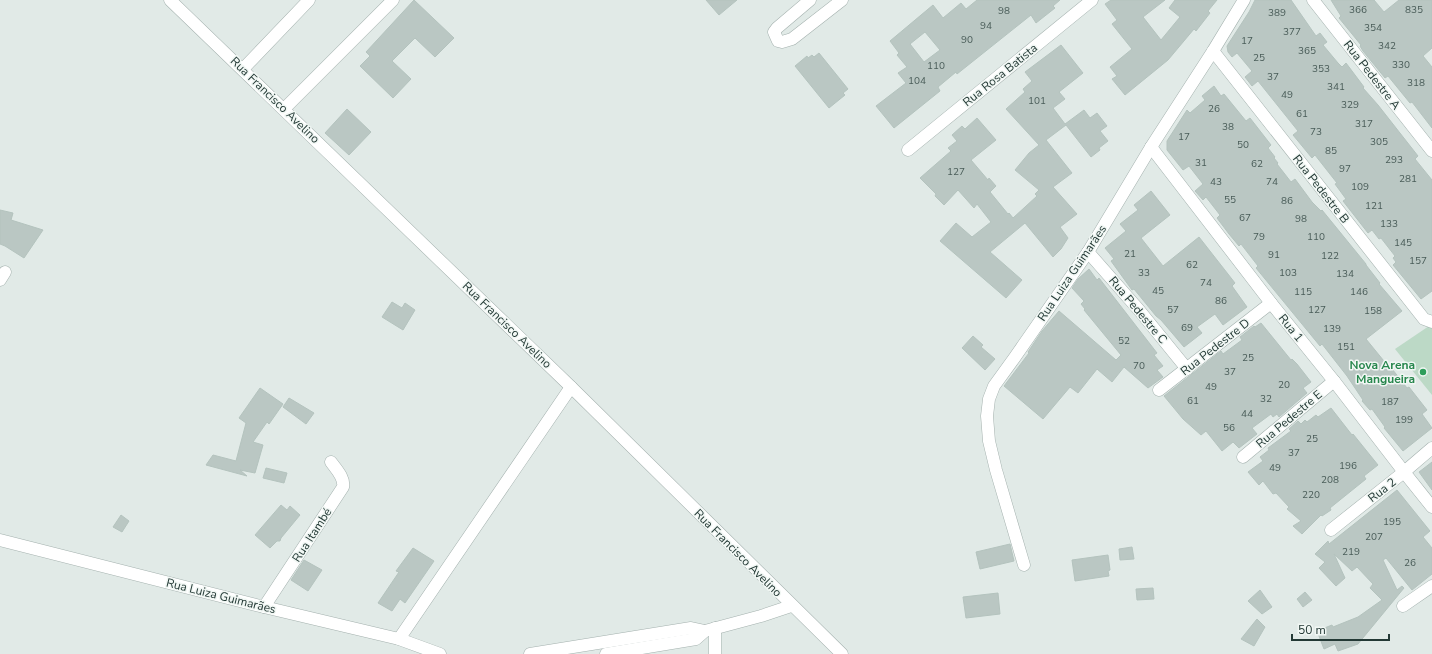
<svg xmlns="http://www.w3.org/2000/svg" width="1432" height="654" font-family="'Nunito Sans',sans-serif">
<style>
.green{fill:#bcd9c6}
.building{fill:#bac7c3;stroke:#b4c3be;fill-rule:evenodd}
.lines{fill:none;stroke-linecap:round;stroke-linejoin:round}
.minor-casing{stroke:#a4b1ae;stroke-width:13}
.minor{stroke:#fff;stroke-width:12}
.leisure-dot{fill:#2e9e5b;stroke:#f1f7f4;stroke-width:1.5}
.labels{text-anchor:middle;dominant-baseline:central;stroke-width:3;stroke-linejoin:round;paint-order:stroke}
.number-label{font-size:10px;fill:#495c58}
.street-label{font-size:12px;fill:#233935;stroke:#f1f7f4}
.leisure-label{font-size:12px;font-weight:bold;fill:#27864d;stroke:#f1f7f4;text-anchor:end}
</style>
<rect width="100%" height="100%" fill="#e1eae7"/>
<path class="green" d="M1432,324V395L1395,349Z"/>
<g class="building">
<path d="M414,0L454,38L435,57L415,38L392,61L411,79L393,98L360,66L370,56L366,52Z"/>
<path d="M706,0H737L719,15Z"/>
<path d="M977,0H1060L1053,6L1055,8L1036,23L1031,15L957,74L956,72L938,87L940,91L894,128L876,106L906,83L898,73L907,67L897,55L899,53L890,41L933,5L943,18L961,3L966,9ZM925,32L940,50L924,62L910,44Z"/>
<path d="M1111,0H1165L1143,17L1161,40L1180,17L1169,8L1175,0H1217L1208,11L1210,13L1196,31L1194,29L1168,60L1125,95L1112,79L1117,76L1110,67L1132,49L1112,24L1117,20L1105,4Z"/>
<path d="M1255,0H1291L1316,36L1320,33L1327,42L1323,45L1338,63L1342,67L1346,63L1364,87L1363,88L1378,105L1418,156L1415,159L1432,180V291L1421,299L1393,265L1396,262L1393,258L1395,256L1381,238L1379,239L1372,230L1368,233L1343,201L1346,199L1335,184L1337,183L1315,155L1312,158L1293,135L1298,131L1258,81L1252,86L1245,77L1252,71L1237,53L1232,57L1228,52L1227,46L1249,12Z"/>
<path d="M1331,0H1374L1384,12L1399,0H1432V48L1423,56L1432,67V128L1412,102L1410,103L1388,76L1385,78L1363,51L1360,46L1361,45L1339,18L1341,16Z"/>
<path d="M1061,45L1083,73L1059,92L1065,99L1053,108L1065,124L1084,110L1090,118L1097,113L1107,126L1100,131L1108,141L1099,148L1100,150L1091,157L1066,125L1046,140L1072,173L1053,187L1077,214L1060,227L1068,238L1061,249L1053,257L1025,223L990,252L1022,280L1006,298L940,241L956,223L972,237L991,222L977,204L974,208L958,190L944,205L935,196L936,194L920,178L951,151L948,148L957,141L952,135L962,126L965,129L977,118L996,140L971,160L988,180L989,178L996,186L990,192L1008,214L1009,213L1013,218L1037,196L1035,194L1039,190L1015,170L1029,153L1039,145L1006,109L1025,92L1023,89L1032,81L1025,72Z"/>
<path d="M819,53L848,89L843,93L845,95L829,108L795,66L807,56L808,58L812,55L814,57Z"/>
<path d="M1214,86L1221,96L1224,94L1246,121L1250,118L1271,145L1268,148L1275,157L1274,158L1278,163L1277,164L1291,182L1295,179L1312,202L1321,211L1322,210L1366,264V265L1380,283L1379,284L1402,311L1366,339L1388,366L1389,365L1407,388L1409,387L1427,410L1422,414L1432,428L1403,451L1384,428L1385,427L1372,409L1370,410L1362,401L1363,400L1347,376L1322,344L1320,346L1256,268L1258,266L1241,244L1239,246L1229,234L1217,218L1220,215L1206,197L1203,200L1195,191L1203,184L1189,166L1183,170L1167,150V141L1187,110L1190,113L1205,100L1202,96Z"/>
<path d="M347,109L371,132L349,155L325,133Z"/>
<path d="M1151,191L1170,215L1141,238L1163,266L1199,237L1235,283L1232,286L1247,307L1223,325L1215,314L1197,327L1202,333L1184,347L1161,320L1156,316L1134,289L1132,290L1111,261L1114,259L1105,248L1126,231L1120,224L1138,210L1134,205Z"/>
<path d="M0,210L13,213L11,220L43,230L24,258L5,246L0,244Z"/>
<path d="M1089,269L1097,280L1099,278L1157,353L1154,355L1163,366L1157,370L1163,377L1148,388L1124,367L1112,382L1097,369L1078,393L1070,387L1043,419L1004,386L1029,353L1028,352L1042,331L1059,311L1116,360L1121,355L1084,310L1085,309L1081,304L1084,301L1072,288L1078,279Z"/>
<path d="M392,302L402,308L405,303L415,310L403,330L382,317Z"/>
<path d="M1261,323L1291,360L1292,359L1297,364L1311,382L1303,388L1307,393L1279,417L1277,414L1273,417L1271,414L1252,428L1257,434L1239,448L1233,442L1222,451L1206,431L1201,435L1183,419L1164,396L1221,351L1223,354L1242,340L1240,337L1254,326L1255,327Z"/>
<path d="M973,336L983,345L981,347L995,359L985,370L962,348Z"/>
<path d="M260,388L283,404L269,424L267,422L253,442L263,445L255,473L240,470L247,476L206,465L213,455L236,461L246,423L239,418Z"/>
<path d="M289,398L314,413L306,424L283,407Z"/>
<path d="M1331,408L1352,435L1353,434L1378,465L1364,476L1366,479L1330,508L1331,510L1322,516L1321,515L1302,534L1293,526L1301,521L1287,509L1289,507L1276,493L1273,494L1263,481L1259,485L1248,472L1263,461L1260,457L1269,450L1268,448L1291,431L1289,429L1298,421L1301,424L1305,420L1307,422L1316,415L1318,417Z"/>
<path d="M1432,462V490L1419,472Z"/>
<path d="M266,468L287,473L284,483L263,478Z"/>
<path d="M1397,490L1430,531L1423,537L1432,548V574L1412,590L1386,558L1383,560L1397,590L1402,586L1404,588L1358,644L1338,651L1335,644L1324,649L1317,631L1332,625L1333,627L1358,617L1382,600L1370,588L1373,584L1357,567L1352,571L1334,554L1345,578L1336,586L1319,568L1325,562L1315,554L1328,541L1329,544Z"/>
<path d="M281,505L287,510L290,506L300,515L281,538L280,541H277L270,548L255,535Z"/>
<path d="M121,515L129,521L122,532L113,527Z"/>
<path d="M1010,544L1014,561L980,569L976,552Z"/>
<path d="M1132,547L1134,559L1120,560L1119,549Z"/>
<path d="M413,548L434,561L405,603L400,599L392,611L378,603L399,572L396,571Z"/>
<path d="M1108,555L1110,570L1108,571L1109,576L1075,581L1072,560Z"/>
<path d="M304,560L322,570L308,591L291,580Z"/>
<path d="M1153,588L1154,599L1137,600L1136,589Z"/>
<path d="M1260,590L1272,607L1262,614L1248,601Z"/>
<path d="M1305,592L1312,600L1303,607L1297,599Z"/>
<path d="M998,593L1000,614L966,618L963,597Z"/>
<path d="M1257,619L1265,627L1254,646L1241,639Z"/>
</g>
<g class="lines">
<g class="minor-casing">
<g id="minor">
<path d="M170,0C304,128 437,257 570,386C661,475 751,565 842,654"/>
<path d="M810,0L777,28L774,32L778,41L782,42L792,39L842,0"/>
<path d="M1313,0L1432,151"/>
<path d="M1213,51L1424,319L1432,322"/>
<path d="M243,69L309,0"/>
<path d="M284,109L393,0"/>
<path d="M1151,147L1271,303L1334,381L1404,472L1432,507"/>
<path d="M908,150L1092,0"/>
<path d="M1088,252L1139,310L1187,369"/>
<path d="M0,280L5,272"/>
<path d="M1159,390L1271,303"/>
<path d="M1243,457L1334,381"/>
<path d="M1331,530L1404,472L1432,448"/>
<path d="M0,540L264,607L399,639L440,654"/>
<path d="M1024,565L996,470L989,441L987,416L989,399L994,386L1015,357L1088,252L1151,147L1213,51L1244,0"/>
<path d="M1403,606L1432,586"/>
<path d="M264,607L343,487C345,478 336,469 331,462"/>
<path d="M715,628V654"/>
<path d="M399,639L571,387"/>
<path d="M530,654L691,628L705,631"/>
<path d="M606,654L696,639L705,631L761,616L791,606"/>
</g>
</g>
<use href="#minor" class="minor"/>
</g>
<circle class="leisure-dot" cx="1423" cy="372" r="4"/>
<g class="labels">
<g class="number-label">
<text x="1358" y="10">366</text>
<text x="1414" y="10">835</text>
<text x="1004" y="11">98</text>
<text x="1277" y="13">389</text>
<text x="986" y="26">94</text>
<text x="1373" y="28">354</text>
<text x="1292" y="32">377</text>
<text x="967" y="40">90</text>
<text x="1247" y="41">17</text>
<text x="1387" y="46">342</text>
<text x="1307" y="51">365</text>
<text x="1259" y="58">25</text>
<text x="1401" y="65">330</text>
<text x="936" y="66">110</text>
<text x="1321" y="69">353</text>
<text x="1273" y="77">37</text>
<text x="917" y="81">104</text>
<text x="1416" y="83">318</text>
<text x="1336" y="87">341</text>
<text x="1287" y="95">49</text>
<text x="1037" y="101">101</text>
<text x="1350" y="105">329</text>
<text x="1214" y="109">26</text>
<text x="1302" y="114">61</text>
<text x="1364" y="124">317</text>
<text x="1228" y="127">38</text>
<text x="1316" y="132">73</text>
<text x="1184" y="137">17</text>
<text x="1379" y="142">305</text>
<text x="1243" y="145">50</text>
<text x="1331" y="151">85</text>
<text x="1394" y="160">293</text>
<text x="1201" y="163">31</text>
<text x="1257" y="164">62</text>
<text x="1345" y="169">97</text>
<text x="956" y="172">127</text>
<text x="1408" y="179">281</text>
<text x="1216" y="182">43</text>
<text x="1272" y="182">74</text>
<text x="1360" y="187">109</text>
<text x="1230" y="200">55</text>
<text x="1287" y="201">86</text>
<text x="1374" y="206">121</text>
<text x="1245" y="218">67</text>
<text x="1301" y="219">98</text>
<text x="1389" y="224">133</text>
<text x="1259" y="237">79</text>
<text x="1316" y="237">110</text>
<text x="1403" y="243">145</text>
<text x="1130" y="254">21</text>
<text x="1274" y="255">91</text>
<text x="1330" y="256">122</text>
<text x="1418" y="261">157</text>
<text x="1192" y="265">62</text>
<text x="1144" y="273">33</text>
<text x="1288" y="273">103</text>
<text x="1345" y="274">134</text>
<text x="1206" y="283">74</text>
<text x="1158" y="291">45</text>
<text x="1303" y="292">115</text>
<text x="1359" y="292">146</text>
<text x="1221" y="301">86</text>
<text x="1173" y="310">57</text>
<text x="1317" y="310">127</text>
<text x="1373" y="311">158</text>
<text x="1187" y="328">69</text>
<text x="1332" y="329">139</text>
<text x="1124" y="341">52</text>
<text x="1346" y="347">151</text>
<text x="1248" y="358">25</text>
<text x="1139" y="366">70</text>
<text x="1230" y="372">37</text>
<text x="1284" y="385">20</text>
<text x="1211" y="387">49</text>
<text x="1266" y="399">32</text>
<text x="1193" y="401">61</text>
<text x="1390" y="402">187</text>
<text x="1247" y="414">44</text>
<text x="1404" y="420">199</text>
<text x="1229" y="428">56</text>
<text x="1312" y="439">25</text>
<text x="1294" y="453">37</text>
<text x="1348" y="466">196</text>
<text x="1275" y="468">49</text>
<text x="1330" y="480">208</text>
<text x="1311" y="495">220</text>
<text x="1392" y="522">195</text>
<text x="1374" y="537">207</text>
<text x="1351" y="552">219</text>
<text x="1410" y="563">26</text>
</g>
<g class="street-label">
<text transform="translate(1000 75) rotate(-39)">Rua Rosa Batista</text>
<text transform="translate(1372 75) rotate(52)">Rua Pedestre A</text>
<text transform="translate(275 100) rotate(44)">Rua Francisco Avelino</text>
<text transform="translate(1321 189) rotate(52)">Rua Pedestre B</text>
<text transform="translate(1072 273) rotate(-56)">Rua Luiza Guimarães</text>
<text transform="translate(1138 310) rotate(50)">Rua Pedestre C</text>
<text transform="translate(507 325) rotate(44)">Rua Francisco Avelino</text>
<text transform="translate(1291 328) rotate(51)">Rua 1</text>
<text transform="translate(1215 347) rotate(-38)">Rua Pedestre D</text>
<text transform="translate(1289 419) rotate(-40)">Rua Pedestre E</text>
<text transform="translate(1382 490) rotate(-38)">Rua 2</text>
<text transform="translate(312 535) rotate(-57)">Rua Itambé</text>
<text transform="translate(738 553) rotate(45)">Rua Francisco Avelino</text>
<text transform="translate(221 596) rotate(14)">Rua Luiza Guimarães</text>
</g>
<g class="leisure-label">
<text x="1415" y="365">Nova Arena<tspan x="1415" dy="14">Mangueira</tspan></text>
</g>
</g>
<path d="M1292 634v6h97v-6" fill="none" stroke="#233935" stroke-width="2"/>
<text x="1298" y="634" font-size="12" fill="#233935" stroke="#f1f7f4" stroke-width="3" paint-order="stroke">50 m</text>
</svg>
